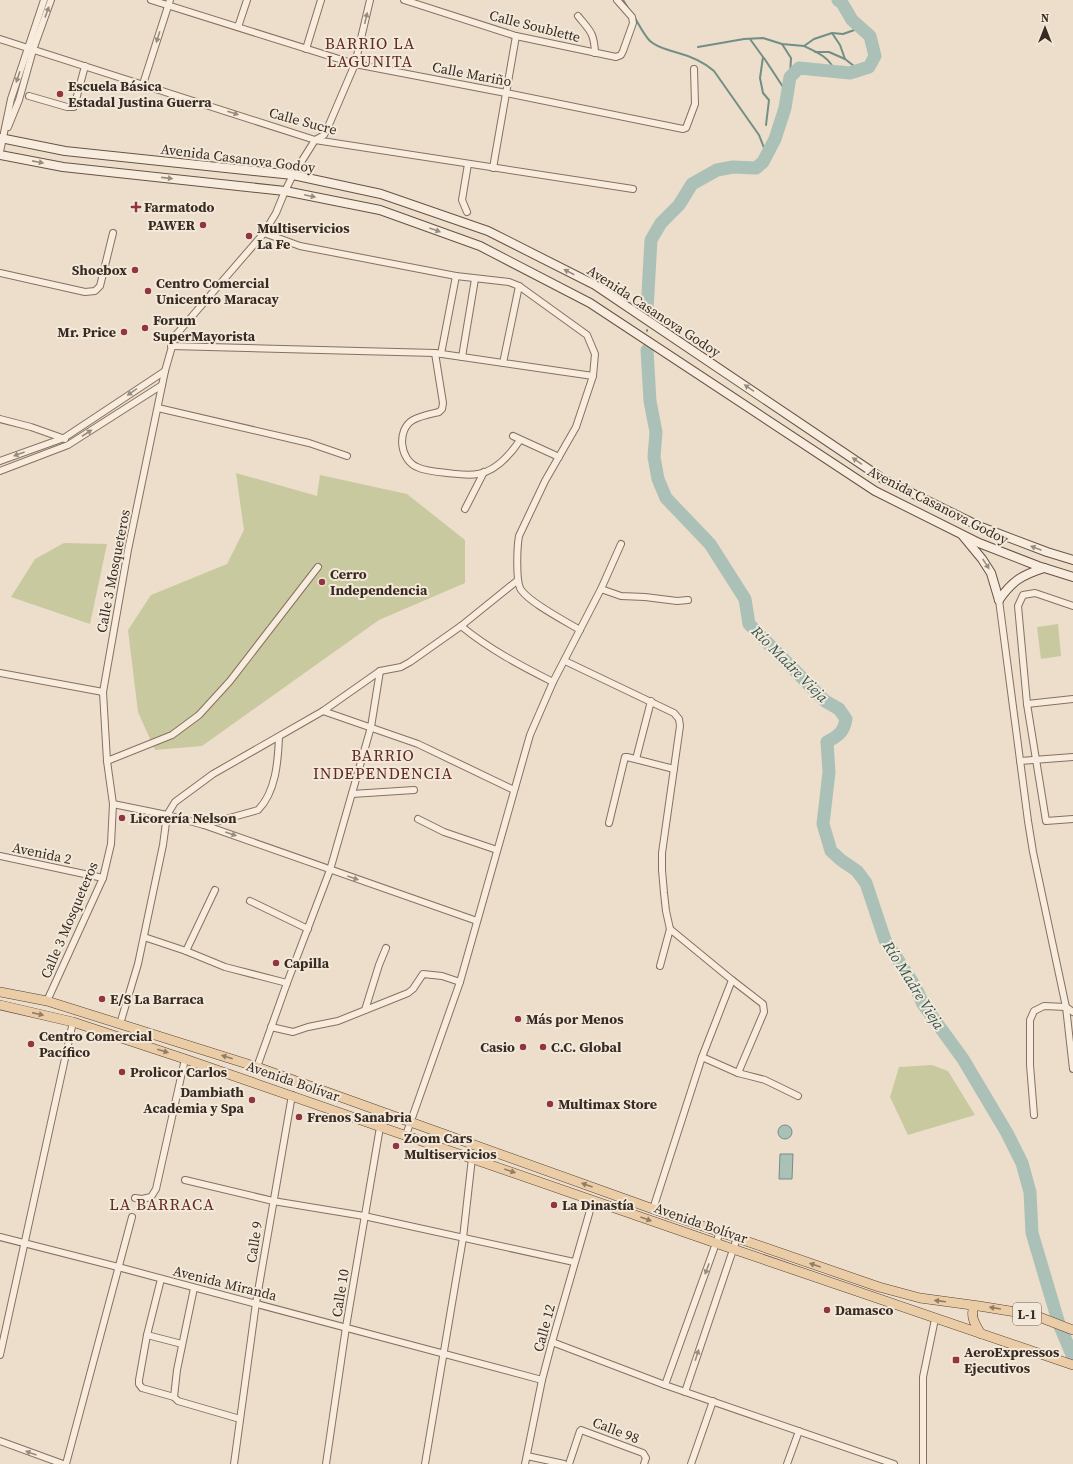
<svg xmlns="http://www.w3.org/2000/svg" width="1073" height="1464" font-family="'Source Serif 4',serif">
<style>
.green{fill:#c9c99f}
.water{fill:#abc1b8;stroke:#718f84}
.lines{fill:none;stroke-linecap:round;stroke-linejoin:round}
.stream{stroke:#718f84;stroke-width:2}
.river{stroke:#abc1b8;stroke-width:13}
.street-casing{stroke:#877060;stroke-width:8}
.secondary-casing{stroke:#695243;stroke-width:10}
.primary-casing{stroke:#563f34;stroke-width:10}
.street{stroke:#f7ecdd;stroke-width:6}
.secondary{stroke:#f7ecdd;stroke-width:8}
.primary{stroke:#eacda7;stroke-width:9}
.oneway{fill:#988c80}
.oneway2{fill:#927c64}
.poi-dot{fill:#913540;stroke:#f3e9da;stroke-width:1.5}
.labels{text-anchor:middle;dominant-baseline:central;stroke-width:4;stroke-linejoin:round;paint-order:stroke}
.shield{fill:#f3e9da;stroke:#716459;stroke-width:1}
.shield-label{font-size:13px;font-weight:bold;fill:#392b22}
.street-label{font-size:14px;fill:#392b22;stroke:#f3e9da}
.poi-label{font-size:14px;font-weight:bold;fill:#392b22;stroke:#f3e9da;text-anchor:start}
.water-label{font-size:15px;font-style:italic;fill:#335751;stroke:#f3e9da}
.quarter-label{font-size:16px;letter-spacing:1px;fill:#622b25;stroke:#f3e9da}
</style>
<rect width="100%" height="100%" fill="#ecdecb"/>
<g class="green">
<path d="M236,473L317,496L320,475L407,494L465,540V583L379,620L202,746L155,750L138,712L128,630L151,595L227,564L244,530Z"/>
<path d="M64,543L107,544L90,624L11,597L35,559Z"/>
<path d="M1058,624L1061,656L1041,659L1037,627Z"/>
<path d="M932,1065L948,1071L975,1115L908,1135L890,1097L899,1067Z"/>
</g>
<g class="water">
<circle cx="785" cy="1132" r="7"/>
<path d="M780,1154H793L792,1179H779Z"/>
</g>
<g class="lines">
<g class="stream">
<path d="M623,0L630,11"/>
<path d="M635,18C639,25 644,35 650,41C658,48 666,49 675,52C690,56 703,61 714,71L759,135L766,153"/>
<path d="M832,33L840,45L845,59"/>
<path d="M750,39L763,57L760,78L763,93L769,100L766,125"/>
<path d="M782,44L791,58L790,77"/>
<path d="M804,46C817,52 829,57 835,71"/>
<path d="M698,47L744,39L763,38L782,44L804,46L814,39L832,33L843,34L860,28"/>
<path d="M815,52H829L845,59L859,70"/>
<path d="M764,58L787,93"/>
<path d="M647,330V331"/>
</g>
<g class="river">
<path d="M647,310L651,240L661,223L679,205L692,184L717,170L733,167L756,168L763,162L775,139L785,108L790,77L799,68L850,73L869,67L875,56L870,36L852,20L842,3L838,0"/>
<path d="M647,350L650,401L656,432L654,457L658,479L666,498L710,544L745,599L749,624L825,701L839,709L846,719C844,732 838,736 827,742L829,772L823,824L831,851L841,860L857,871L866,883L885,940L915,986L923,1004L963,1059L1007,1133L1022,1163L1030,1192L1032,1233L1059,1324L1073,1357"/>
</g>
<g class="street-casing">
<g id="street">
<path d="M151,0L355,64L506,93L683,129L686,128L695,104L694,69"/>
<path d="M404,0L516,36L616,57L621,55L623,51L633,23L632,17L617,0"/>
<path d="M578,16C590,31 594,32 595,53"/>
<path d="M238,27L247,0"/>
<path d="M0,39L315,140L633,189"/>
<path d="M306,49L321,0"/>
<path d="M143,84L170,0"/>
<path d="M29,96L67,107H74L85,66"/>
<path d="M8,127L19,100L33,50L51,0"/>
<path d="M0,152L11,99L44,0"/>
<path d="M493,168L516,36"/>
<path d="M467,212L462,200L468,164"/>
<path d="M264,233L300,246L456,276L509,282L519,286L587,335L595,354L593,376L576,427L545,481L519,536C517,547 516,579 520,588C526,601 567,622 580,630"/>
<path d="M0,273L85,292L95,291L100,286L113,233"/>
<path d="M171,346L435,353L593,376"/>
<path d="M435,353L443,403L442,409L439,412C431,414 420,416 413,420C396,430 400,460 417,467C425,471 437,472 447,473C457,474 468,476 478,474C496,471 510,455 520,440"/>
<path d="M441,354L456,276"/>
<path d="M462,357L475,279"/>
<path d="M503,363L519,286"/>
<path d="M158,408L309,443L347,456"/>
<path d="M0,419L31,427L65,439"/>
<path d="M513,436L559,457"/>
<path d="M0,461L64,438L165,371"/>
<path d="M0,471L68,445L162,385"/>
<path d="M465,509L484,472"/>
<path d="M601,589L621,596L645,597L677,601L688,600"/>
<path d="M999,600L1028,821L1033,852L1066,1007L1073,1069"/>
<path d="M1073,606L1035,593L1023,595L1018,606L1027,704L1046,821L1073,819"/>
<path d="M461,626C489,649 521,666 553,682"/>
<path d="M565,661L674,713L679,719L680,726L662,853V870L664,893L666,911L670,929L660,966"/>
<path d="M0,673L103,692"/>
<path d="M1027,704L1073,699"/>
<path d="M323,711L418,744L514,790"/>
<path d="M636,759L651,701"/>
<path d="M107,761L172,735L199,715L230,681L318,567"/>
<path d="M1020,761L1073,757"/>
<path d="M352,794L414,790"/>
<path d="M113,804L167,815L204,825L477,921"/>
<path d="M418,819L444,832L497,850"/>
<path d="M609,823L625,757H627L674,769"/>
<path d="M204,825L258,810C276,792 278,761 279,737"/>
<path d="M0,856L103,878"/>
<path d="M250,901L308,929"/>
<path d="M670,929L732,980L763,1004L764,1012L738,1073"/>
<path d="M144,937L186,951L225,967L287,983"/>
<path d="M186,951L215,890"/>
<path d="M47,1001L103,878L111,844L113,804L107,761L103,692L128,550L165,371L175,336L264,233L276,213L285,191L293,175L315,140L324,135L328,127L355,64L370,0"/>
<path d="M365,1010L379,965L386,948"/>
<path d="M120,1024L138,964L163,845L167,815L175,802L213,774L323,711L380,671L401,667L410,662L461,626L518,580"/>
<path d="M271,1027L293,1032L308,1027L338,1021L408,993L413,989L423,974L442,976L460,982"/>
<path d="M702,1057L738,1073L765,1080L798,1096"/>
<path d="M257,1067L287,983L330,870L371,727L380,671"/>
<path d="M1034,1115L1030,1065V1020L1034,1011L1044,1006L1066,1007L1073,1012"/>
<path d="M406,1135L460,982L530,735L553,682L601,589L621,544"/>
<path d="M185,1180L273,1201L364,1216L574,1262"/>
<path d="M135,1198L142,1199L151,1197L156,1189L185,1059"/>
<path d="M653,1209L702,1057L732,980"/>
<path d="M0,1237L118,1267L542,1380"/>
<path d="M161,1279L147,1335L139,1380V1384L142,1388L174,1397"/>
<path d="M194,1288L177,1370L174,1397L178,1401L240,1419"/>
<path d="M147,1335L182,1344"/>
<path d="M552,1342L665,1385L894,1464"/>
<path d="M0,1355L73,1022"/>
<path d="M665,1385L720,1232"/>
<path d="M685,1392L737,1238"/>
<path d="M0,1441L63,1464"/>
<path d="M527,1456L564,1464"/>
<path d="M66,1464L132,1217"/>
<path d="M234,1464L256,1303L292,1095"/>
<path d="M326,1464L346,1327L380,1127"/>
<path d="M425,1464L463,1238L472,1158"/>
<path d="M525,1464L542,1380L552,1342L593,1200"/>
<path d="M569,1464L580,1431L581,1430L643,1453L646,1458L644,1464"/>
<path d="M691,1464L713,1401"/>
<path d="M787,1464L799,1431"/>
<path d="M923,1464V1377L935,1319"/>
</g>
</g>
<g class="secondary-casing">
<g id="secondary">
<path d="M0,138L65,151L293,175L381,194L488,231L595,285L883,479L981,527L1047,552L1073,560"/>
<path d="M0,155L63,167L285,191L380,210L480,246L590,303L875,491L979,543L1038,566L1073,577"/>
<path d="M963,536L982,559L991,573L999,600"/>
<path d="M999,600C1012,581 1022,575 1044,568"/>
</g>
</g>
<g class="primary-casing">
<g id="primary">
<path d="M0,992L47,1001L257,1067L653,1209L879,1287L920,1298L979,1306L1034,1315L1073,1330"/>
<path d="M0,1005L73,1022L185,1059L733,1249L1073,1365"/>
<path d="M974,1306C970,1317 975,1324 981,1334"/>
</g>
</g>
<use href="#street" class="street"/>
<use href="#secondary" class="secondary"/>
<use href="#primary" class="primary"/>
</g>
<defs><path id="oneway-solid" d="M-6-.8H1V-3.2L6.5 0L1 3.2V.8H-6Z"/></defs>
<g class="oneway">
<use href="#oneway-solid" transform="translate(47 12) rotate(-70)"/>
<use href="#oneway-solid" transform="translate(366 18) rotate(-77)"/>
<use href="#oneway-solid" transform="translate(158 37) rotate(108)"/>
<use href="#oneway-solid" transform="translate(18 77) rotate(109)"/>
<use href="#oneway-solid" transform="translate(233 113) rotate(18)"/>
<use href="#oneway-solid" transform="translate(38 162) rotate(11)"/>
<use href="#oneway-solid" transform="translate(167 178) rotate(6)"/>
<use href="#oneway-solid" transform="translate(310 196) rotate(12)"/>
<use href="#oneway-solid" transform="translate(435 230) rotate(20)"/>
<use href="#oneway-solid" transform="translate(569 272) rotate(-153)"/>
<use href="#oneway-solid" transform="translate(749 388) rotate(-146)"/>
<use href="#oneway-solid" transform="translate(132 392) rotate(146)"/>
<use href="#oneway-solid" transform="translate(87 433) rotate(-33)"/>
<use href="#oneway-solid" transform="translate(19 454) rotate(160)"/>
<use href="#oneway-solid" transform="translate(857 461) rotate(-146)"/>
<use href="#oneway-solid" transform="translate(1036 548) rotate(-159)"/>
<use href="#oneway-solid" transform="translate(986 564) rotate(57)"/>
<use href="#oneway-solid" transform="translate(231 834) rotate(19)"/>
<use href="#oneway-solid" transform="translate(353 878) rotate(19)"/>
<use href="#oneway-solid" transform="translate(707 1269) rotate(110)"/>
<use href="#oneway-solid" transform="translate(697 1355) rotate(-72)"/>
<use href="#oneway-solid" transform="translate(31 1453) rotate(-160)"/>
</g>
<g class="oneway2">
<use href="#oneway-solid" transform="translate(38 1014) rotate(13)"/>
<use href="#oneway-solid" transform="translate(163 1051) rotate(18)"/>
<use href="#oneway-solid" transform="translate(227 1057) rotate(-163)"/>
<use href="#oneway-solid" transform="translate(510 1171) rotate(19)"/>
<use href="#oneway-solid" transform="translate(587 1185) rotate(-160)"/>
<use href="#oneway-solid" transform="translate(646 1219) rotate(20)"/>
<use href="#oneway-solid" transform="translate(815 1265) rotate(-161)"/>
<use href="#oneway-solid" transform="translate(940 1301) rotate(-173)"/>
<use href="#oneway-solid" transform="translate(995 1308) rotate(-171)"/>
</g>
<g class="poi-dot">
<circle cx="60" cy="94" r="4"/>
<path d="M134 201h4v4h4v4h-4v4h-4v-4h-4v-4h4z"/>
<circle cx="203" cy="225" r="4"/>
<circle cx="249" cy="236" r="4"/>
<circle cx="135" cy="270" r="4"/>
<circle cx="148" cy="291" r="4"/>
<circle cx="145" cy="328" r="4"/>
<circle cx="124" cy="332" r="4"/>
<circle cx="322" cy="582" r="4"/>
<circle cx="122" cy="818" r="4"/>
<circle cx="276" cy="963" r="4"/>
<circle cx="102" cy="999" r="4"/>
<circle cx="518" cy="1019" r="4"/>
<circle cx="31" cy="1044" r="4"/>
<circle cx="523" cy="1047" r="4"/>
<circle cx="543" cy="1047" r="4"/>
<circle cx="122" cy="1072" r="4"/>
<circle cx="252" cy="1100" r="4"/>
<circle cx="550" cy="1104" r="4"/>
<circle cx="299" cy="1117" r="4"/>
<circle cx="396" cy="1146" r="4"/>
<circle cx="554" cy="1205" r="4"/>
<circle cx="827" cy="1310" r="4"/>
<rect x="952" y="1356" width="8" height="8" rx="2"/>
</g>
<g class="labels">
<rect class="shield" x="1013" y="1303" width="28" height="22" rx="3"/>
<g class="shield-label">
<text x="1027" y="1314">L-1</text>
</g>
<g class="street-label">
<text transform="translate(535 26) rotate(14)">Calle Soublette</text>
<text transform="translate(472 74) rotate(11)">Calle Mariño</text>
<text transform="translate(303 121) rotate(15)">Calle Sucre</text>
<text transform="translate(238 158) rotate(7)">Avenida Casanova Godoy</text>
<text transform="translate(654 311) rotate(33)">Avenida Casanova Godoy</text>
<text transform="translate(938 505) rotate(27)">Avenida Casanova Godoy</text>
<text transform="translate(113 571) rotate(-79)">Calle 3 Mosqueteros</text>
<text transform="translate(42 853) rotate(12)">Avenida 2</text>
<text transform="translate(69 920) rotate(-67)">Calle 3 Mosqueteros</text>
<text transform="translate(293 1081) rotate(19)">Avenida Bolívar</text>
<text transform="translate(701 1223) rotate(19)">Avenida Bolívar</text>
<text transform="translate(254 1242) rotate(-81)">Calle 9</text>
<text transform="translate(225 1283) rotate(14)">Avenida Miranda</text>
<text transform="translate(340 1293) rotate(-81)">Calle 10</text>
<text transform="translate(544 1328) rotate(-75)">Calle 12</text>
<text transform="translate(616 1430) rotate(21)">Calle 98</text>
</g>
<g class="poi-label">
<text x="68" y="86">Escuela Básica<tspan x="68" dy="16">Estadal Justina Guerra</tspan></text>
<text x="144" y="207">Farmatodo</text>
<text x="195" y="225" text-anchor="end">PAWER</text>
<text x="257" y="228">Multiservicios<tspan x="257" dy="16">La Fe</tspan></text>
<text x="127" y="270" text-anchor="end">Shoebox</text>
<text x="156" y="283">Centro Comercial<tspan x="156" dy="16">Unicentro Maracay</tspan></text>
<text x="153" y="320">Forum<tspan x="153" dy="16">SuperMayorista</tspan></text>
<text x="116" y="332" text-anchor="end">Mr. Price</text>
<text x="330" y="574">Cerro<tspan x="330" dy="16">Independencia</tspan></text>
<text x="130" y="818">Licorería Nelson</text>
<text x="284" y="963">Capilla</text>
<text x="110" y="999">E/S La Barraca</text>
<text x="526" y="1019">Más por Menos</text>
<text x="39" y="1036">Centro Comercial<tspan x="39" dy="16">Pacífico</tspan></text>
<text x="515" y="1047" text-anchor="end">Casio</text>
<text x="551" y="1047">C.C. Global</text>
<text x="130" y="1072">Prolicor Carlos</text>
<text x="244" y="1092" text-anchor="end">Dambiath<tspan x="244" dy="16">Academia y Spa</tspan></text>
<text x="558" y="1104">Multimax Store</text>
<text x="307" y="1117">Frenos Sanabria</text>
<text x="404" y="1138">Zoom Cars<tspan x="404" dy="16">Multiservicios</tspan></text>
<text x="562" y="1205">La Dinastía</text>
<text x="835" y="1310">Damasco</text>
<text x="964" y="1352">AeroExpressos<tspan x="964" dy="16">Ejecutivos</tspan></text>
</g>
<g class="water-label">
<text transform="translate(790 664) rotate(45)">Río Madre Vieja</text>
<text transform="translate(914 985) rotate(58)">Río Madre Vieja</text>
</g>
<g class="quarter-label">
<text x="370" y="43">BARRIO LA<tspan x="370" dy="18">LAGUNITA</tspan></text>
<text x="383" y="755">BARRIO<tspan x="383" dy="18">INDEPENDENCIA</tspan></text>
<text x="162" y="1204">LA BARRACA</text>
</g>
</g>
<g transform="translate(1045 28)" stroke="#f3e9da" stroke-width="3" paint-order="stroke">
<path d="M0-3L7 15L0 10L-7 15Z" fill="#392b22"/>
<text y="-6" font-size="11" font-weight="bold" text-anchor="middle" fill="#392b22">N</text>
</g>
</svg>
